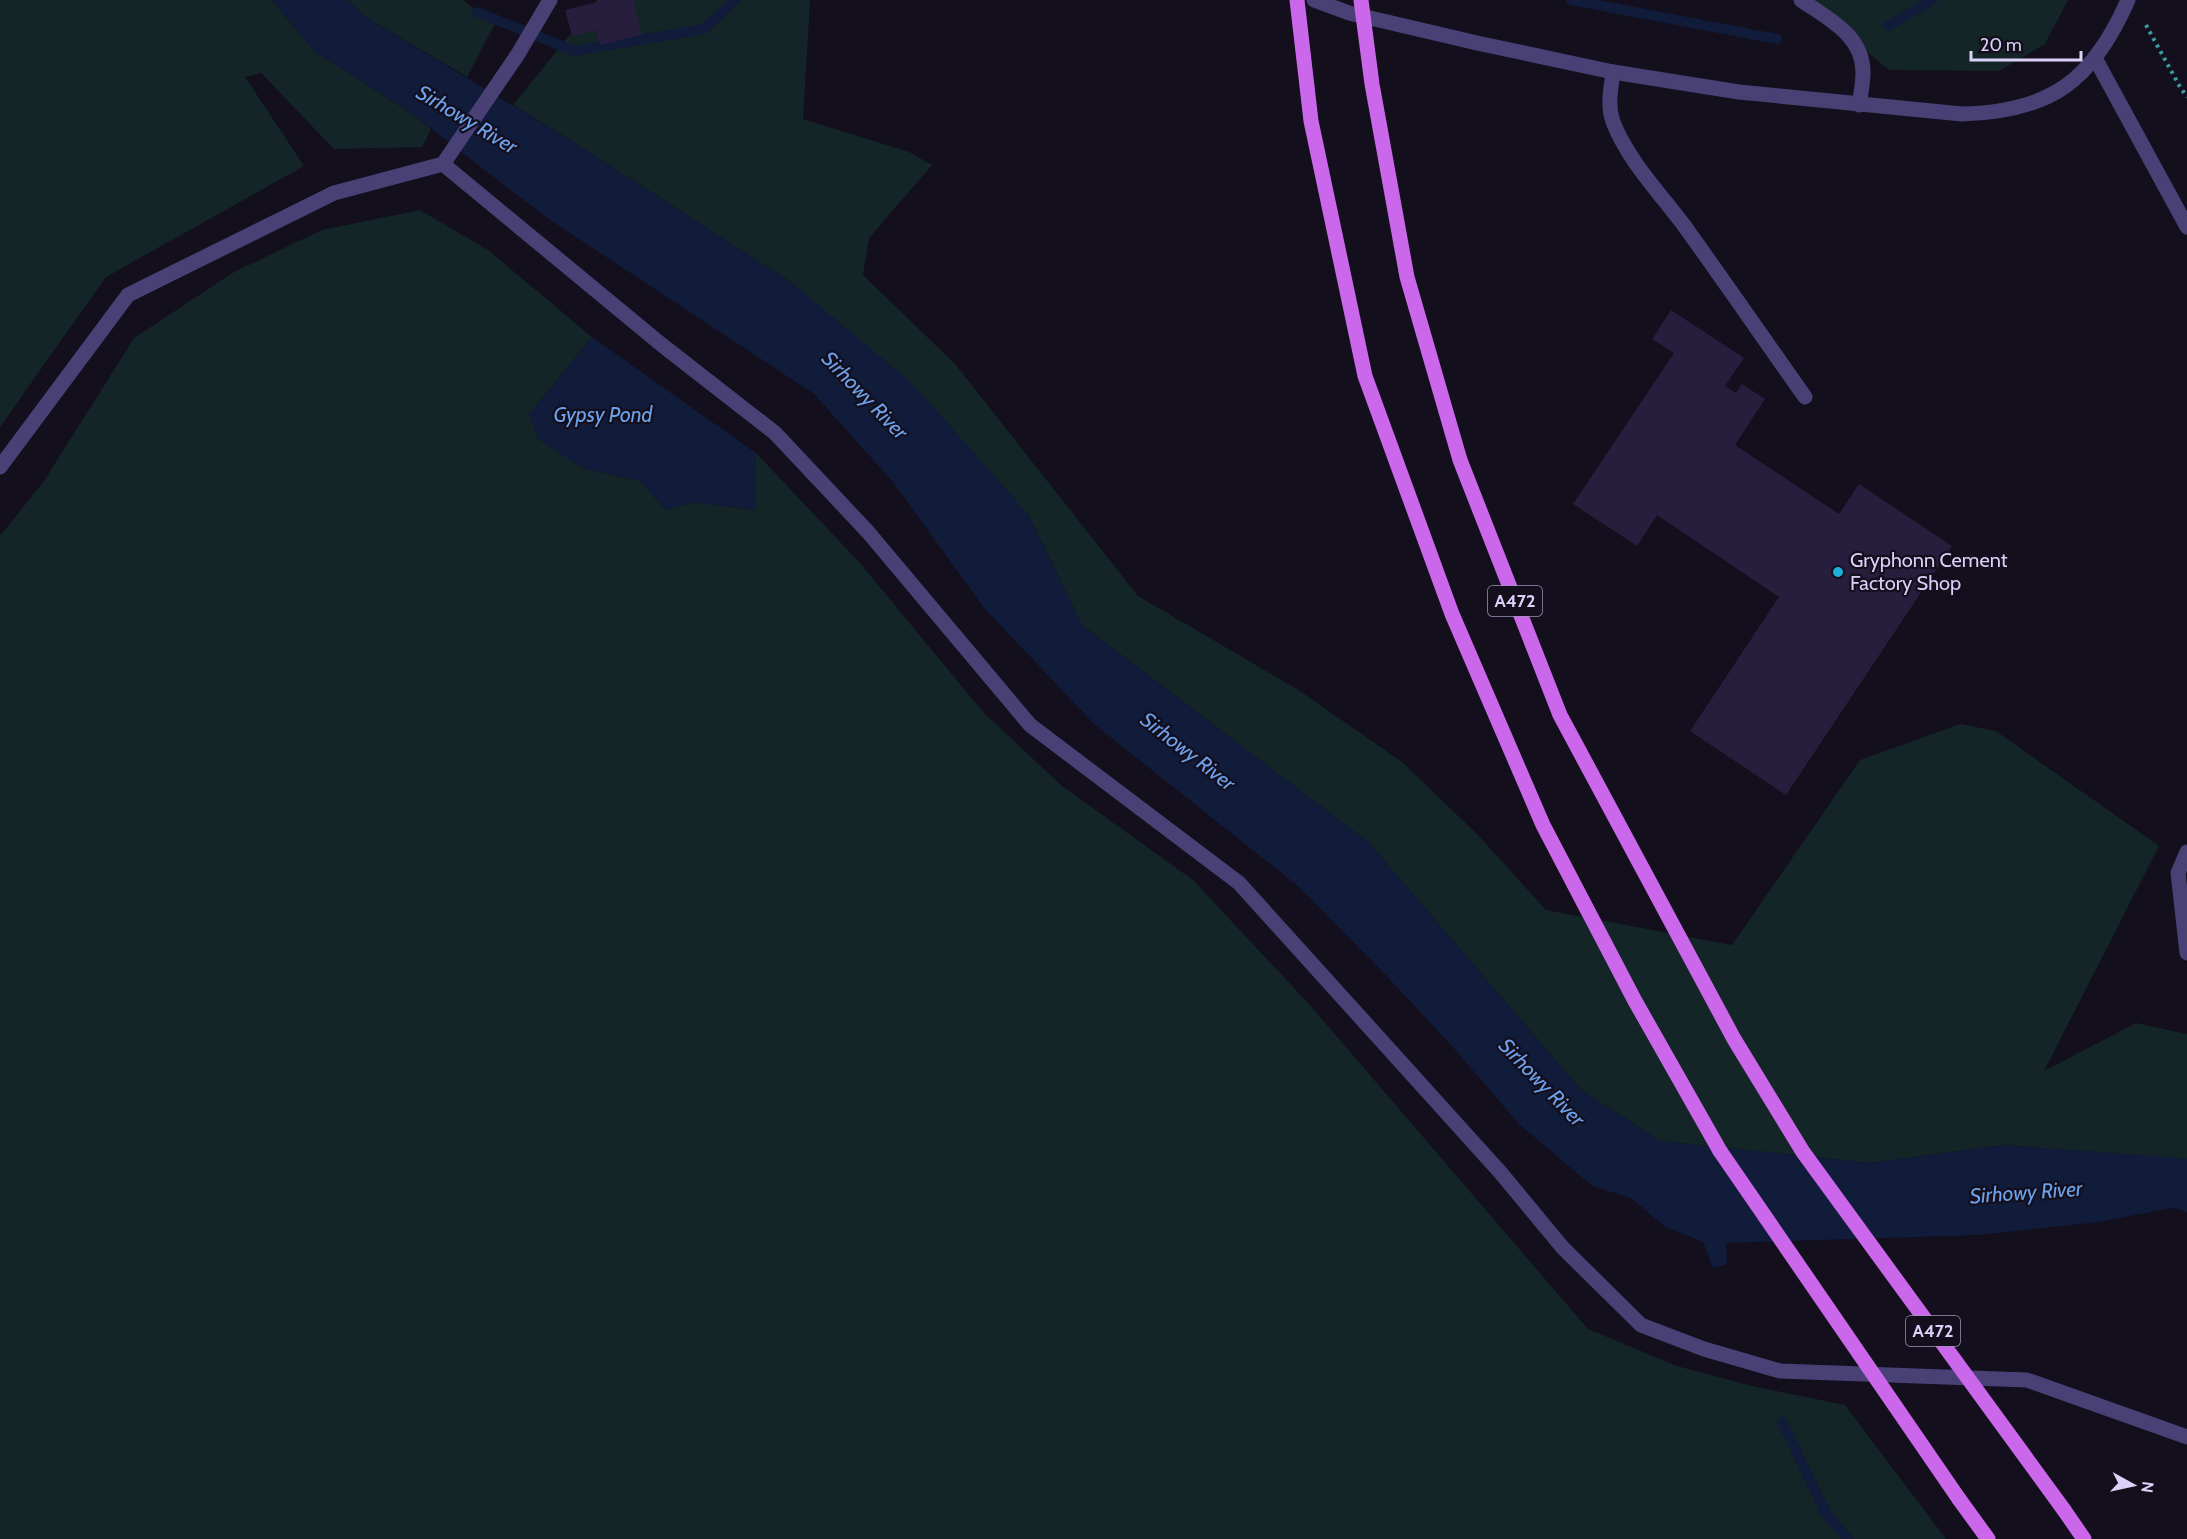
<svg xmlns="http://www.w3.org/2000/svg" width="2187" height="1539" font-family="Cabin,sans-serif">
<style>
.green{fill:#132526}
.water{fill:#111b3a}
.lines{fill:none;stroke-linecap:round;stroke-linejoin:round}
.stream{stroke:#111b3a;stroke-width:10}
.building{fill:#271d3c}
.path{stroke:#3d9ba1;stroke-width:4;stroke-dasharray:3 4.5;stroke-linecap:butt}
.minor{stroke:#494076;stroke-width:15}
.major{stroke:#ca67ea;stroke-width:15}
.major-bridge{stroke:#ca67ea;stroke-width:15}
.poi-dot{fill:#1eaed8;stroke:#130f1d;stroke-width:2}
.labels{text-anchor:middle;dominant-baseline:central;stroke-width:4.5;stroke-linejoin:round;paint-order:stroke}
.shield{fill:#130f1d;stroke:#9f97b7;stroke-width:1.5}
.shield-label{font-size:18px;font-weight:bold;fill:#dbd1f9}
.poi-label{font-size:20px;fill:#dbd1f9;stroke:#130f1d;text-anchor:start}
.water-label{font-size:21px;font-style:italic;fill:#6da1eb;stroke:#130f1d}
</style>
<rect width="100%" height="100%" fill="#130f1d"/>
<g class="green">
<path d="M0,0H272L314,51L411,113L431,129L422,147L334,149L261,73L245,77L304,166L106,277L0,427Z"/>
<path d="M347,0H463L477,12L497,20L467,77L364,16Z"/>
<path d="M598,0H810L803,119L909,152L932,165L869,238L863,275L955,364L1138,596L1297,689L1402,762L1478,835L1546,910L1732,945L1860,760L1960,724L1996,731L2159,846L2044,1071L2136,1023L2187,1034V1159L2003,1145L1870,1163L1660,1141L1581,1090L1368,842L1082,625L1028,514L792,283L575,143L513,105Z"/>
<path d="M1804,0H2068L2045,44L1999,71L1889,70Z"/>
<path d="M420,210L488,250L592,337L529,414L582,468L640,481L666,510L693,502L754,510L756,453L860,563L983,712L1062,786L1193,880L1308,1003L1588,1329L1677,1366L1752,1386L1845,1405L1946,1539H0V536L44,481L134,338L234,272L322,230Z"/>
</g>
<g class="water">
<path d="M272,0H347L364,16L575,143L792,283L913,384L1028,514L1082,625L1368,842L1581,1090L1660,1141L1870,1163L2003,1145L2180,1158L2187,1159V1212L2172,1208L2099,1222L1980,1235L1726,1243L1727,1264L1713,1268L1703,1242L1664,1226L1631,1198L1592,1186L1519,1124L1451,1045L1379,968L1298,886L1095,725L984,608L893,482L814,394L547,218L411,113L314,51Z"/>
<path d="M592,337L756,453L755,510L693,502L666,510L640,481L582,468L538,439L529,414Z"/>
</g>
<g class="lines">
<g class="stream">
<path d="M1571,0L1777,39"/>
<path d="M477,12L574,51L704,29L735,0"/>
<path d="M1888,26L1933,0"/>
<path d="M1782,1422L1827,1515L1848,1539"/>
</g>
</g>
<g class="building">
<path d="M597,0H633L642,35L600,45L596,30L572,36L565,10L597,2Z"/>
<path d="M1671,310L1744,358L1725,386L1736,393L1742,384L1765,399L1735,445L1839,514L1859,484L1952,546L1786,795L1690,731L1779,597L1657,515L1637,546L1573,504L1674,353L1652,339Z"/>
</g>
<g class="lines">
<path class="path" d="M2146,25L2180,87L2187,97"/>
<g class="minor">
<path d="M1314,0L1349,13L1477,43L1613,72L1739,92L1962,114C2051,112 2093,80 2128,0"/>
<path d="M1801,0C1827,18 1863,35 1863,72C1863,83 1861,94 1859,105"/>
<path d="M2095,58L2187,227"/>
<path d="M1613,72C1611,89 1607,105 1613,122C1628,160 1658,191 1683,224C1724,281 1764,339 1805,397"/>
<path d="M443,164L662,345L775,433L868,532L1030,725L1239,883L1500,1172L1563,1248L1641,1325L1704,1349L1780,1371L2027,1380L2187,1437"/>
<path d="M0,467L128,295L334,193L443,164L518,54L550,0"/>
<path d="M2187,852L2178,873L2187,953"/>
</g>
<g class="major">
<path d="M1297,0L1311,121L1365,376L1452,614L1543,825L1635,1001L1720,1151"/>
<path d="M1959,1499L1988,1539"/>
<path d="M2064,1510L2084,1539"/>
</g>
<g class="major-bridge">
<path d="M1361,0L1372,84L1407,277L1460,460L1560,715L1734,1039L1803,1152L2064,1510"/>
<path d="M1720,1151L1959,1499"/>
</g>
</g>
<circle class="poi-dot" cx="1838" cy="572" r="6"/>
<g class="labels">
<g class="shield">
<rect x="1488" y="586" width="54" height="30" rx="4.5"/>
<rect x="1906" y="1316" width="54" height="30" rx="4.5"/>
</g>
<g class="shield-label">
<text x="1515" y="601">A472</text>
<text x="1933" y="1331">A472</text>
</g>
<g class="poi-label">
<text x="1850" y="560">Gryphonn Cement<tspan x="1850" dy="23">Factory Shop</tspan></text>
</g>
<g class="water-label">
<text transform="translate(467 119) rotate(31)">Sirhowy River</text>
<text transform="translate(865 395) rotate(46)">Sirhowy River</text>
<text x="603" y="414">Gypsy Pond</text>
<text transform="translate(1188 751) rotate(38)">Sirhowy River</text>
<text transform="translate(1542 1082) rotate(46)">Sirhowy River</text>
<text transform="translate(2026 1192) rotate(-4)">Sirhowy River</text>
</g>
</g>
<g transform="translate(2133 1485) rotate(98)" stroke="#130f1d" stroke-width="4.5" paint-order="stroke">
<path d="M0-4.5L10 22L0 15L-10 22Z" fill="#dbd1f9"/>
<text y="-9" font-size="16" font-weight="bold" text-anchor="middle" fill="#dbd1f9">N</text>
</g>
<path d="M1971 51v9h110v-9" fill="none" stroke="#dbd1f9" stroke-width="3"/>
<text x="1980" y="51" font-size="18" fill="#dbd1f9" stroke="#130f1d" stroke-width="4.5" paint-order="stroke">20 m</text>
</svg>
